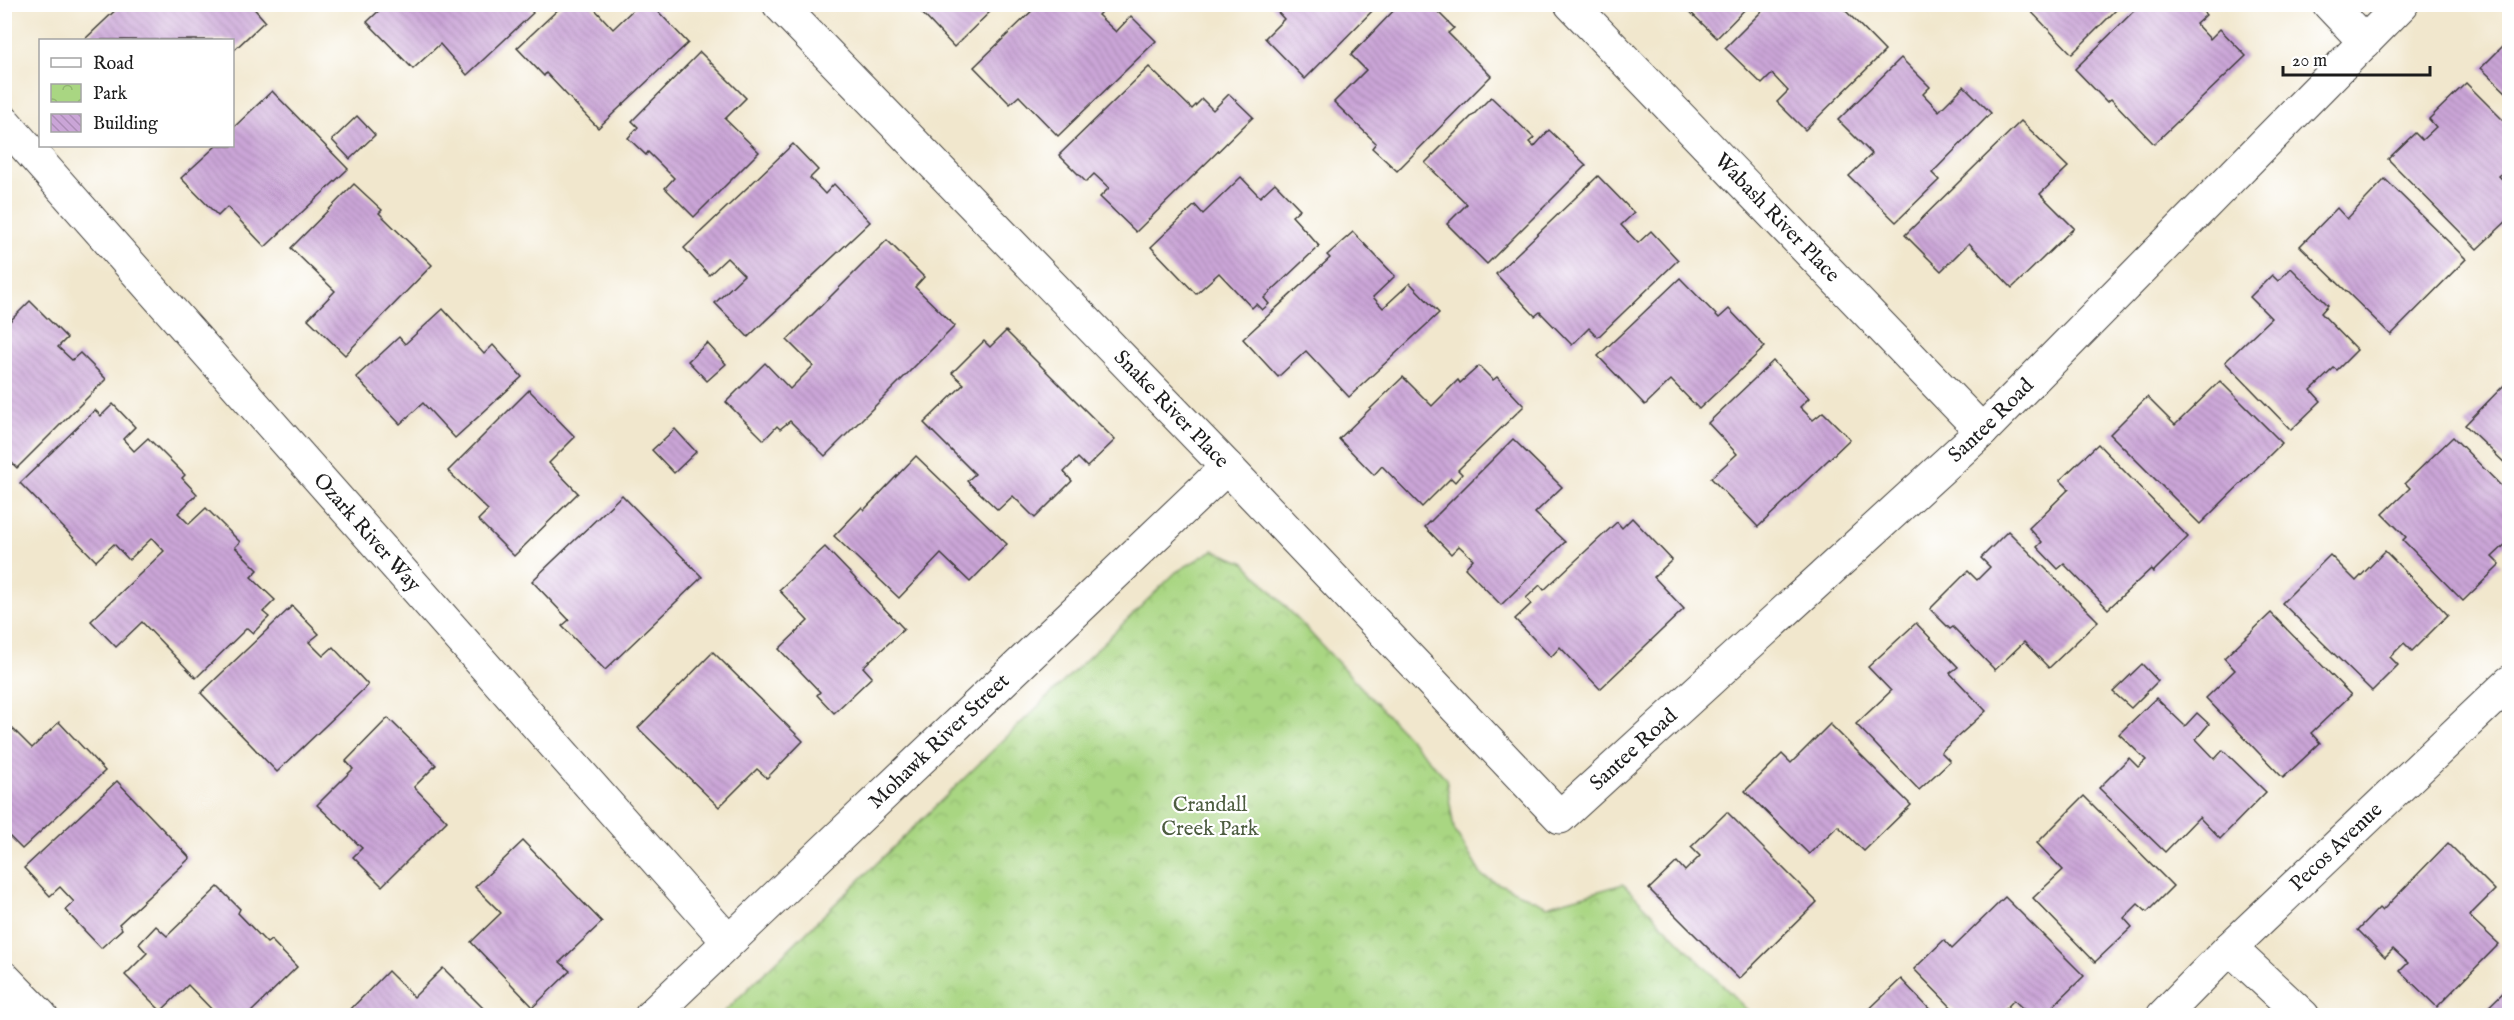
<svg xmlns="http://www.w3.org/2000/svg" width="2514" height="1020" font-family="'IM FELL English',serif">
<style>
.park{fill:url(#park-crowns);stroke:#62794f;stroke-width:1.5}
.building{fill:url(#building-back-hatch)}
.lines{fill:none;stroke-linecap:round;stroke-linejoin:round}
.minor-casing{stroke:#3c3a37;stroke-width:35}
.minor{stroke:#fff;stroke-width:33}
.labels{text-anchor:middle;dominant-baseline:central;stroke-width:4.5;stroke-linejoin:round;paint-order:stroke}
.street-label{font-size:21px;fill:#1c1c1c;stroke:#fff}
.park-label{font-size:21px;fill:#4d5d40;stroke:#fff}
</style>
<defs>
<pattern id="park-crowns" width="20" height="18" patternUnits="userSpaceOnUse" patternTransform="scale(1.5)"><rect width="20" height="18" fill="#a9d682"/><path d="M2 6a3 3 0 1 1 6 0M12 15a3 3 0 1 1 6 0" fill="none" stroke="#91b770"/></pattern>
<pattern id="building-back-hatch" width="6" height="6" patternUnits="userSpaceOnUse" patternTransform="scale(1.5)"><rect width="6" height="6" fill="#caa5d7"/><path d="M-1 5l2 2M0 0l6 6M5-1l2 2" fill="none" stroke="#ad8db8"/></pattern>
</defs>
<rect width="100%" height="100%" fill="#fff"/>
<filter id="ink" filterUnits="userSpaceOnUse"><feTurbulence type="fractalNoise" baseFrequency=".0167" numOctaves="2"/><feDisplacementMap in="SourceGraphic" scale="12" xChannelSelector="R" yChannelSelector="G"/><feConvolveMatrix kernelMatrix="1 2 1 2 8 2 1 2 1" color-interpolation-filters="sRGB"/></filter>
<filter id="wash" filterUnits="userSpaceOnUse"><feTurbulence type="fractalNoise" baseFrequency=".008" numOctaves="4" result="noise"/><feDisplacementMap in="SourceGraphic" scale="24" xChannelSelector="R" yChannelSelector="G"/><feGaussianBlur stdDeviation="1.35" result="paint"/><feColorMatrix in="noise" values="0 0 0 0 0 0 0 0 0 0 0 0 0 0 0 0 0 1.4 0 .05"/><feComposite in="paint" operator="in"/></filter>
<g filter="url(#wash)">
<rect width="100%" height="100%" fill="#f1e7cd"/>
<path class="park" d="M1213,550L1245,563L1446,778L1454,829L1482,876L1547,906L1623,884L1752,1015H721L1176,572Z"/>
<g id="blocks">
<g class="building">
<path d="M122,4H199L201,6L203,4H250L265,21L232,52V40H84Z"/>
<path d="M386,4H526L533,13L467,75L440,44L413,69L367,22Z"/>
<path d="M564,4H590L613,29L639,4H651L688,43L598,128L546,73L544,76L517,48Z"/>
<path d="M924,4H998L954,47L919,10Z"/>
<path d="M1039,4H1109L1098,15L1116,32L1131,16L1156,41L1058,136L1019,96L1010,104L974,67Z"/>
<path d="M1270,4H1379L1305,79L1265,38L1284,19Z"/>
<path d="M1400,4H1430L1454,28L1448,33L1491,76L1397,171L1372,148L1376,143L1334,102L1366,70L1351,55Z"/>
<path d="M1682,4H1750L1717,38Z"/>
<path d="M2024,4H2122L2072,54Z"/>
<path d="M2141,4H2196L2206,15L2196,24L2210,39L2220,29L2246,56L2154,144L2111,99L2107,102L2075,69Z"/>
<path d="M1768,5H1849L1844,9L1885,51L1805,130L1777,102L1788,91L1772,74L1762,84L1725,48Z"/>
<path d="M2510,39V96L2481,68Z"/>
<path d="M700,52L746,98L725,119L759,152L694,217L665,188L674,178L648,152L646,155L628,138L638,127L632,121Z"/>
<path d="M1901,58L1930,87L1923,94L1939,111L1964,86L1991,113L1932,173L1939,180L1896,222L1849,176L1872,154L1838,120Z"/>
<path d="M1149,67L1192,109L1202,99L1213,110L1229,94L1253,117L1136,232L1100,197L1109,188L1094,174L1086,182L1059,155Z"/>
<path d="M2466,83L2510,127V166L2499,176L2510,187V218L2477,249L2388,159L2415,133L2422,140L2436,127L2429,119Z"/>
<path d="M272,91L348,169L265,247L227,207L218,216L181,178L216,146H232V129Z"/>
<path d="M1491,97L1534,138L1529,142L1534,147L1549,130L1586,165L1487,264L1447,224L1467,204L1425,163Z"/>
<path d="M357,116L375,135L350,159L332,140Z"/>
<path d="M2021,121L2068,167L2040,194L2074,228L2012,288L1969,243L1941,271L1905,235Z"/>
<path d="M793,144L818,170L810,178L825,194L834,184L870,222L748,337L715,303L744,275L727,258L709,275L684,248Z"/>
<path d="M1598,176L1634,213L1621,225L1638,243L1651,231L1678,260L1598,337L1589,328L1572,345L1540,312L1535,316L1496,274Z"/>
<path d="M1241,177L1260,197L1275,183L1300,209L1292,216L1319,246L1264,298L1269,304L1262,310L1256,304L1252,308L1219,273L1196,294L1151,247L1195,205L1203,214Z"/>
<path d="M2385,179L2466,259L2391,335L2300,246L2337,208L2347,219Z"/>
<path d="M354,184L382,210L379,213L432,265L345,355L308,319L335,291L291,248Z"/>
<path d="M1353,232L1395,276L1373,297L1383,308L1410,283L1439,313L1349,397L1306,351L1278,377L1243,339L1330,258L1327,255Z"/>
<path d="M887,240L924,277L915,287L955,326L825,456L790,421L780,429L777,426L764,440L726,402L765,363L790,389L813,366L787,340Z"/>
<path d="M2291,268L2328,305L2321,313L2357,350L2337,370L2334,368L2311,390L2321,401L2291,430L2225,362L2271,318L2250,297L2272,275L2278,281Z"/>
<path d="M1680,278L1719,318L1729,309L1765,347L1699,409L1671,380L1645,405L1598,356Z"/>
<path d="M30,301L67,338L58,347L72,360L80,353L106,379L17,468L4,455V327Z"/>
<path d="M443,309L484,354L493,345L522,377L455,438L423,403L400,424L356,377L399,337L405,344Z"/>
<path d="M1006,331L1115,440L1087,467L1078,458L1064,472L1072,481L1035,518L1013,496L998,510L967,481L975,474L924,423L964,384L952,373L984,341L990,347Z"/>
<path d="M707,343L726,364L707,381L688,361Z"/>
<path d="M1773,361L1809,398L1800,407L1813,420L1823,412L1850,439L1758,527L1711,478L1737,454L1708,423Z"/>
<path d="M1479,366L1493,380L1497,377L1524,406L1458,470L1462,474L1455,482L1451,478L1422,507L1382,466L1374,475L1339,439L1403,377L1432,406L1458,380L1460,383Z"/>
<path d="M2510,379V468L2465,425Z"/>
<path d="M2220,381L2282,443L2200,524L2110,434L2147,397L2175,425Z"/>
<path d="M529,390L575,437L549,463L578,493L514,556L478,520L488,510L448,471Z"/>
<path d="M113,404L135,427L123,439L134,451L148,438L185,475L182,478L197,494L178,513L189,524L206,508L240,542L235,547L258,570L251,577L275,600L263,612L269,617L253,633L247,628L196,678L142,622L116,647L91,621L164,551L152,538L129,560L114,544L96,561L20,483L95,410L101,416Z"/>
<path d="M675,429L696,452L674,473L652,450Z"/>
<path d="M2453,437L2510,495V540L2492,557L2500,565L2463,601L2403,540L2406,537L2383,514L2410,488L2405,483Z"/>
<path d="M1513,439L1562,487L1535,513L1565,542L1501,605L1465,568L1473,559L1459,546L1451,554L1425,527Z"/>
<path d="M2098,444L2188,537L2153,572L2151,569L2108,609L2064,564L2058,569L2037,547L2042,542L2029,528L2069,489L2060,480Z"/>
<path d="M916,456L1007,544L970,582L941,554L899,598L834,536L862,507L864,510Z"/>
<path d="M622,495L702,577L605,670L562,626L569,620L532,581Z"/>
<path d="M1632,518L1672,560L1654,577L1684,609L1600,689L1560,647L1551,657L1515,619L1531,604L1526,598L1540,585L1544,590L1617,522L1622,528Z"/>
<path d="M2008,531L2098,621L2049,668L2024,642L1995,670L1953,627L1950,629L1930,609L1968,571L1977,580L1990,567L1981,558Z"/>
<path d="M825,547L904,629L863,667L872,677L834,713L817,695L820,692L779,649L808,621L779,590Z"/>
<path d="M2385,551L2448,615L2412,651L2404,643L2390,657L2398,665L2372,691L2282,603L2330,555L2356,581Z"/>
<path d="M292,606L319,634L309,642L323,656L333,647L368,685L277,772L201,693Z"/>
<path d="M2271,613L2351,695L2311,733L2320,743L2283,778L2206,698L2235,670L2224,658Z"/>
<path d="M1916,623L1958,667L1950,673L1986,711L1941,752L1950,761L1919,790L1856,724L1891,691L1868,667Z"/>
<path d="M713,652L803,741L767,778L757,769L719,807L638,728Z"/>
<path d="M2142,664L2158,681L2131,708L2113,692Z"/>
<path d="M2156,698L2185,726L2197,713L2209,724L2196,739L2215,759L2223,750L2266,792L2220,839L2199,817L2165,852L2099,788L2129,758L2138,767L2146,760L2119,734Z"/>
<path d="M388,718L436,765L414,787L447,821L382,886L353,857L362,848L317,805L353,769L346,761Z"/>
<path d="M4,720L32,748L59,722L105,771L22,849L4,831Z"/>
<path d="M1830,724L1911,805L1864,851L1838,826L1809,854L1745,791L1782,754L1791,763Z"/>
<path d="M117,781L190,858L119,924L122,929L101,948L65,910L74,902L60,887L50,896L24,868Z"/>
<path d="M2084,796L2173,886L2147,912L2138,904L2124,918L2132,927L2095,962L2033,898L2063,870L2037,843Z"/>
<path d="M1727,812L1817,902L1739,979L1649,889L1677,862L1685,871L1700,856L1691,847Z"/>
<path d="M523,841L602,922L560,962L570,971L533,1007L471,942L501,913L475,887Z"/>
<path d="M2448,843L2495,890L2469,916L2499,944L2437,1007L2400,971L2408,963L2393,949L2385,957L2358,930L2379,908L2382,911Z"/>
<path d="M218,887L240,909L238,913L267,943L271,940L297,967L247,1016H218L188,985L161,1011L125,975L147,953L139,944L156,926L167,936Z"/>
<path d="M2005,897L2084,976L2043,1016H2030L2014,1000L1999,1016H1960L1914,969L1944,940L1952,949Z"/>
<path d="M443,968L491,1016H344L388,971L414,997Z"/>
<path d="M1901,979L1936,1016H1862Z"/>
<path d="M2510,986V1016H2479Z"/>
</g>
</g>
</g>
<g filter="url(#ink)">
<use href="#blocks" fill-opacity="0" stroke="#3c3a37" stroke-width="1.5"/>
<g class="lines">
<g class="minor-casing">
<g id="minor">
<path id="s1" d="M779,4L1227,467L1560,817L1982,431L2402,4"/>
<path id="s2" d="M1571,4L1982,431"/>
<path d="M2329,4L2365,42"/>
<path id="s3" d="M4,122L728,941"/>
<path d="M2230,948L2303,1016"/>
<path d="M4,978L41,1016"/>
<path id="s4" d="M651,1016L1227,467"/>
<path id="s5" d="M2163,1016L2230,948L2510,682"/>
</g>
</g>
<use href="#minor" class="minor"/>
</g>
</g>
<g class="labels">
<g class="street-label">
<text stroke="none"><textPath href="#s2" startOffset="297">Wabash River Place</textPath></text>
<text stroke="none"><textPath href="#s1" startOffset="564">Snake River Place</textPath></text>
<text stroke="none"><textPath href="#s1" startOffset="1713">Santee Road</textPath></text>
<text stroke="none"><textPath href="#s3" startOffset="548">Ozark River Way</textPath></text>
<text stroke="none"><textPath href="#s4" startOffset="398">Mohawk River Street</textPath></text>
<text stroke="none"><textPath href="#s1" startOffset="1227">Santee Road</textPath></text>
<text stroke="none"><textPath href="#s5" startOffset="242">Pecos Avenue</textPath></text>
</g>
<g class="park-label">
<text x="1210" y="805">Crandall<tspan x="1210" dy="24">Creek Park</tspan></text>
</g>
</g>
<rect width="2514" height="1020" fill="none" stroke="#fff" stroke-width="24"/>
<rect x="39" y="39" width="195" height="108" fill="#ffffff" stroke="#a4a4a4" stroke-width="1.5"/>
<rect x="51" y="58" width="30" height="9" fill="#ffffff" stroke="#a4a4a4" stroke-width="1.5"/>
<text x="93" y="69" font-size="18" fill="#1c1c1c">Road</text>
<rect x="51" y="84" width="30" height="18" fill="url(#park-crowns)" stroke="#a4a4a4" stroke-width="1.5"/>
<text x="93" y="99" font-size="18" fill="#1c1c1c">Park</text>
<rect x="51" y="114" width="30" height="18" fill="url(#building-back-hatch)" stroke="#a4a4a4" stroke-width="1.5"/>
<text x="93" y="129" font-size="18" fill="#1c1c1c">Building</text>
<path d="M2283 66v9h147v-9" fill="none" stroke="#1c1c1c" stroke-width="3"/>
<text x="2292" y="66" font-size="18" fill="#1c1c1c" stroke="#ffffff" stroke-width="4.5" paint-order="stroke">20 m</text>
</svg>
